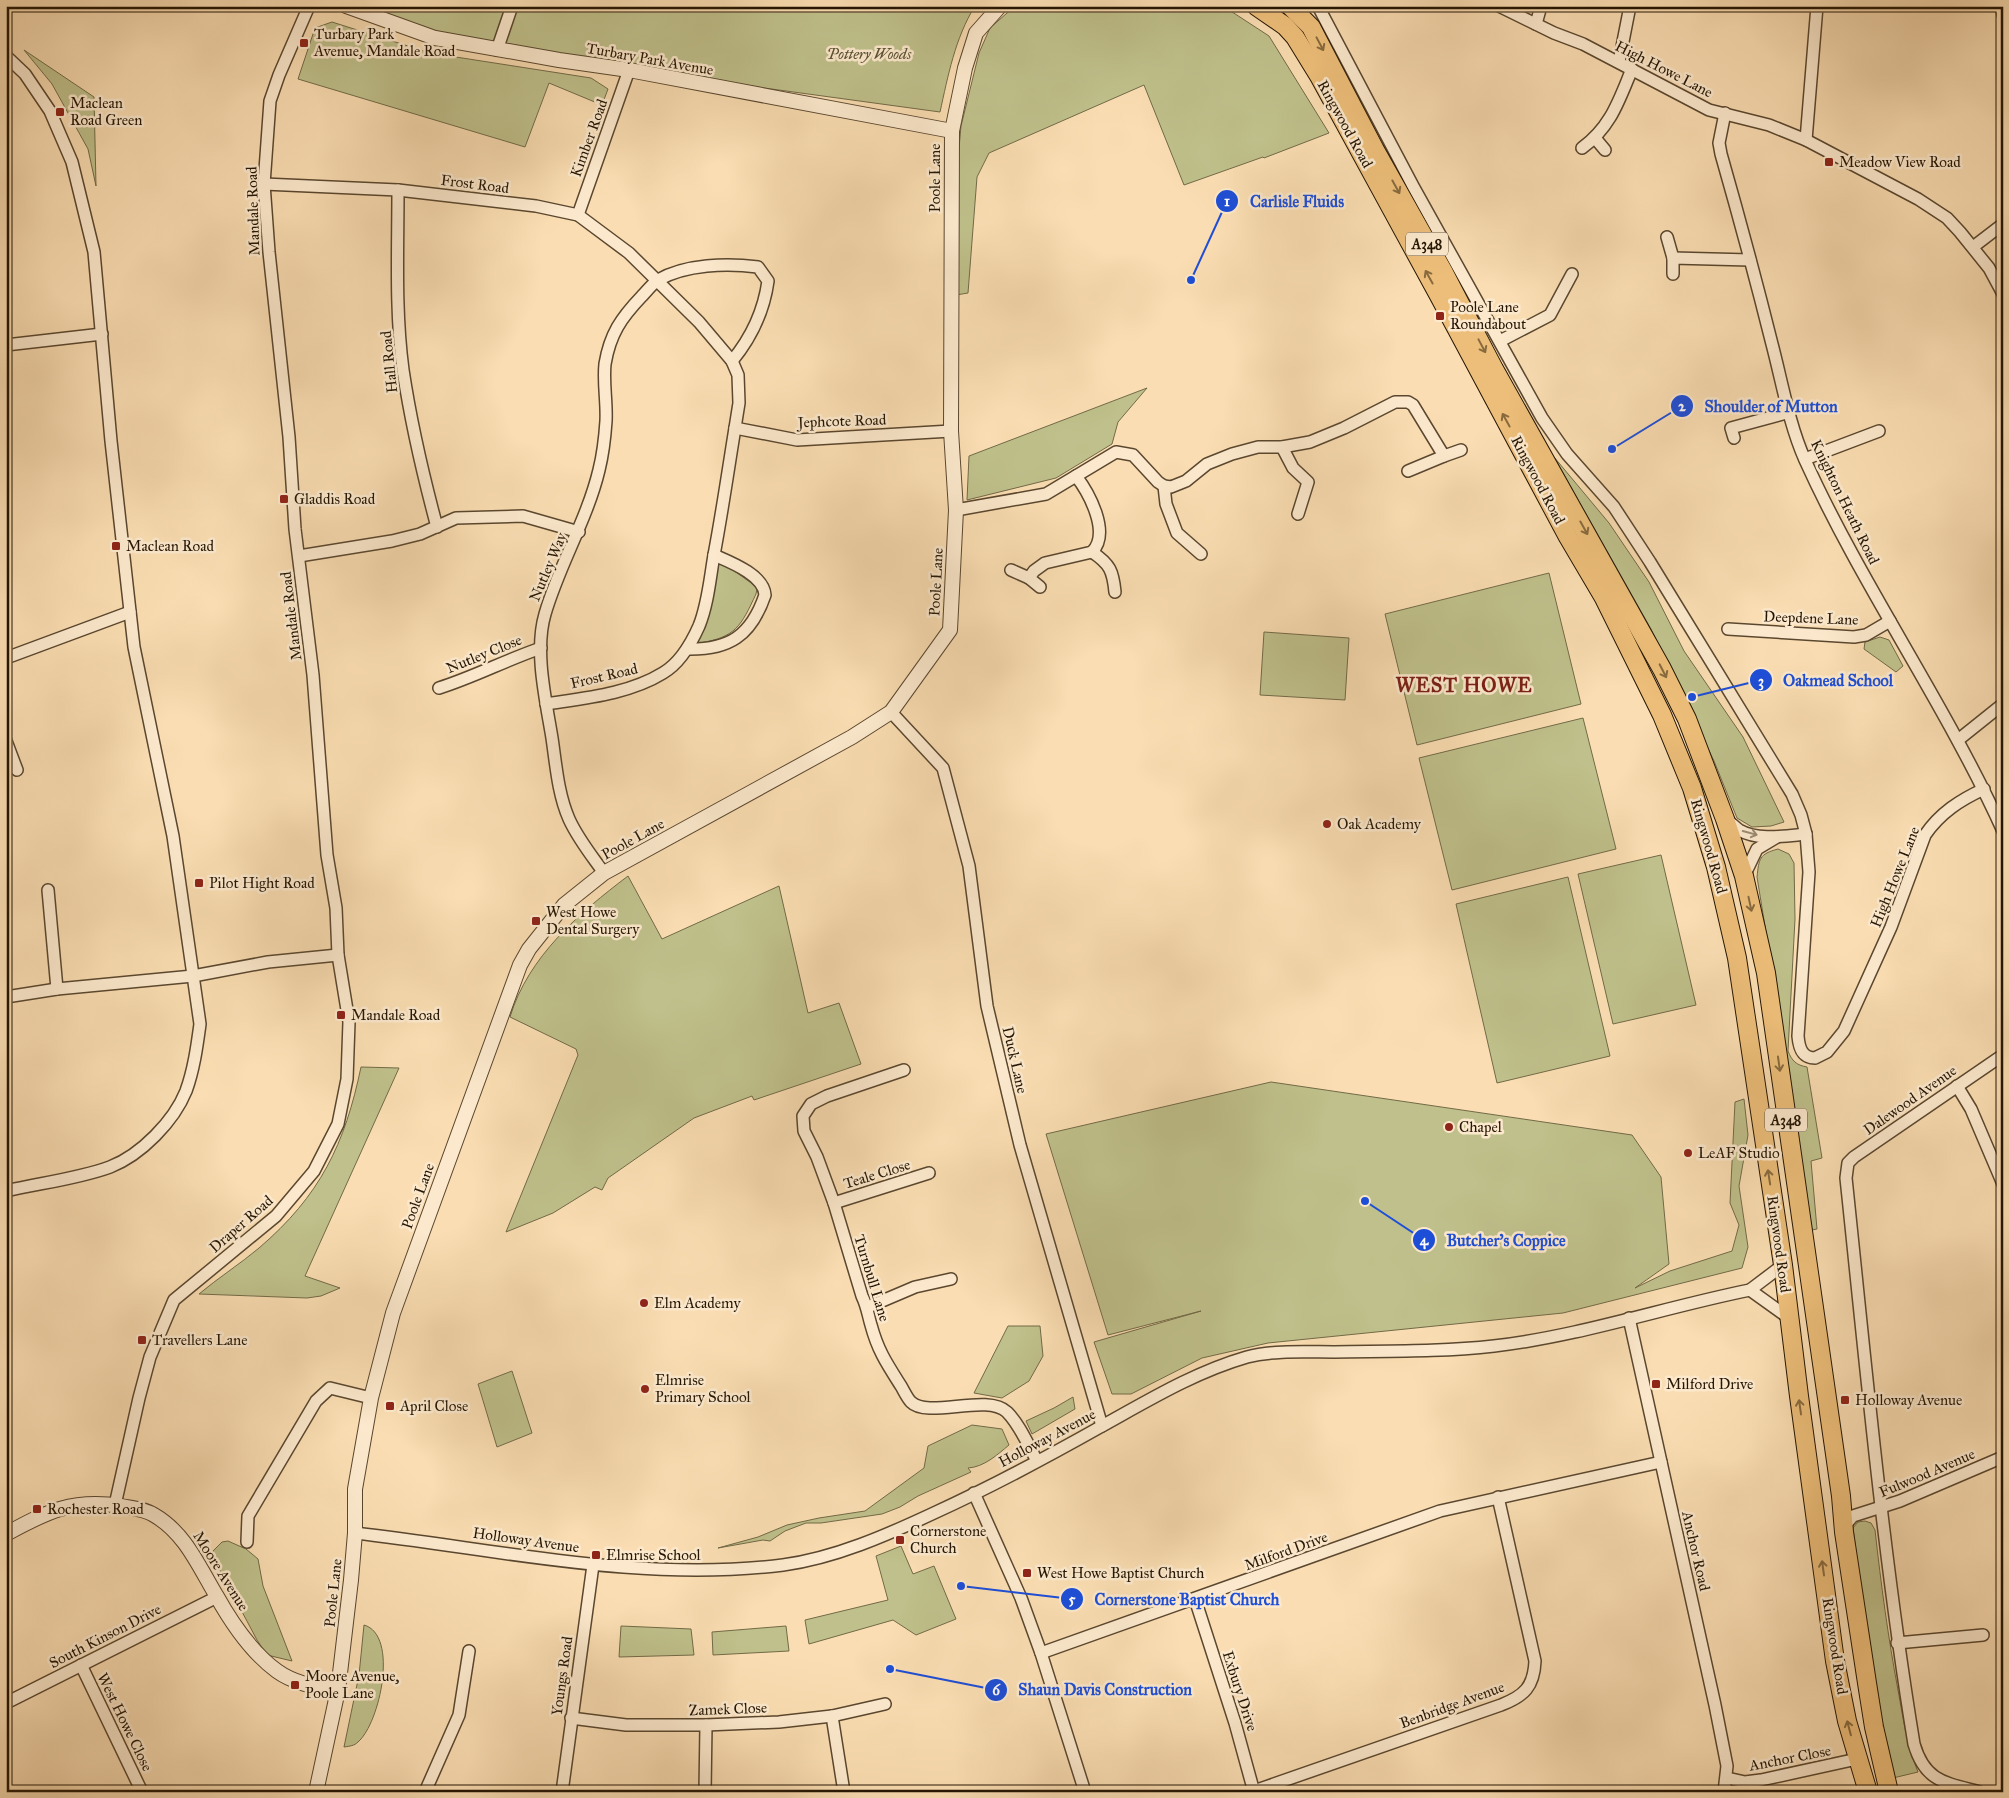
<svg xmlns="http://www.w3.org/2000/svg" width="2009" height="1798" font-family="'IM FELL Great Primer',serif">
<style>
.green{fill:#bfc08b;stroke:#726a47}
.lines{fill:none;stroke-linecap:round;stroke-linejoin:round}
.minor-casing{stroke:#5a472f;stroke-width:14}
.tertiary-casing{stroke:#5a472f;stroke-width:16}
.trunk-casing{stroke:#241503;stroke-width:20}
.minor{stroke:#fce9cd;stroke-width:11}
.tertiary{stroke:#fce9cd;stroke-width:14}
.trunk{stroke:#edbe79;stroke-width:18}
.oneway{stroke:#886a3e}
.oneway2{stroke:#9b8a72}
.poi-dot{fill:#8f2418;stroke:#fce9cd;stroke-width:2}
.labels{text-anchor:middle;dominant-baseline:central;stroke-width:5;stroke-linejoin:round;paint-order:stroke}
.shield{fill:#fce9cd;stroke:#655540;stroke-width:1}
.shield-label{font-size:14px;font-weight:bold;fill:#241503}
.poi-label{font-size:15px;fill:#241503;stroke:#fce9cd;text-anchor:start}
.park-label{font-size:15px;font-style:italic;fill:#5a5133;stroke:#fce9cd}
.street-label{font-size:15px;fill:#241503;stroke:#fce9cd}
.district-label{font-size:20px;font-weight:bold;letter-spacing:1px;fill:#7a1f14;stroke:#fce9cd}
.leader{fill:none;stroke:#1d4ed8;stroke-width:2}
.callout-dot{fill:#1d4ed8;stroke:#fce9cd;stroke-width:2}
.mark-label{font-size:15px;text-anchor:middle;font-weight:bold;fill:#fff}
.callout-label{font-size:16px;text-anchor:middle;font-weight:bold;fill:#1d4ed8;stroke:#fce9cd;stroke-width:5;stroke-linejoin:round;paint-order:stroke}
</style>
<rect width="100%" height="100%" fill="#faddb2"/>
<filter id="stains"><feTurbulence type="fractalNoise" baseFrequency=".004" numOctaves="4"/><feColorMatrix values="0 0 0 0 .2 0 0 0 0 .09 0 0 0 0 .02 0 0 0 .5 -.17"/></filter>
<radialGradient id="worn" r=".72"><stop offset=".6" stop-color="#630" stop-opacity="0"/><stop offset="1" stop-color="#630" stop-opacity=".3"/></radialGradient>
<g class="green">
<path d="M346,6H828L838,10V6H975C955,38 948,76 940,112L559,60L497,50Z"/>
<path d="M1015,6H1223L1269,36L1329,133L1264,158L1263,157L1184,185L1144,85L989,153L977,177L968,293L956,295L958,160L961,126L979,53L990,28Z"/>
<path d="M332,22L430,53L591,78L608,89L602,105L549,83L525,147L298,79L315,28Z"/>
<path d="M24,50L94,97L96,186L88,149L52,84Z"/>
<path d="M1147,388L1118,422L1112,444L1056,478L967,500L969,456Z"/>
<path d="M1554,457L1609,523L1649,582L1684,651L1743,737L1784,822L1771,826L1752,827L1737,818L1714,761L1651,629Z"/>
<path d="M720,563L726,565L754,585L757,589L756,594C741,626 736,637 700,643L698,642L710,608L717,567Z"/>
<path d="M1549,573L1581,704L1417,745L1385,614Z"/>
<path d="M1264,632L1349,638L1345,700L1260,695Z"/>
<path d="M1880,637L1889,640L1903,666L1896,672L1864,649L1865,642Z"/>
<path d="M1583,718L1616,849L1452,890L1419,758Z"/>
<path d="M1778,849L1789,854L1794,863L1795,919L1788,1051C1792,1061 1796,1065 1807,1067L1822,1158L1811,1161L1817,1229L1812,1230L1778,1006L1757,877C1759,859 1759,854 1778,849Z"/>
<path d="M1661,855L1696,1005L1613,1024L1578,874Z"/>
<path d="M628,876L662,939L779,886L808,1013L839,1003L861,1064L754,1100L752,1096L694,1118L608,1178L602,1190L595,1187L553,1213L506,1232L578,1055L576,1049L510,1017C528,957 579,913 628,876Z"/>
<path d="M1568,877L1610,1056L1497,1083L1456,904Z"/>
<path d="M361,1067L399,1068L305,1276L340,1288L321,1296L307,1298L199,1294C218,1278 240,1264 259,1248C320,1196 345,1144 361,1067Z"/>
<path d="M1271,1082L1632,1135L1661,1177L1669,1264L1635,1288L1670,1271L1732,1251L1739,1225L1730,1203L1735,1102L1744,1099L1748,1135L1739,1186L1748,1247L1742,1268L1563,1313L1268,1343L1202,1358L1131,1394H1112L1094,1342L1201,1311L1108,1335L1046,1134Z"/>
<path d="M1008,1326H1040L1043,1356L1029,1381L1002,1398L974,1393Z"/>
<path d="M512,1371L532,1433L497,1447L478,1384Z"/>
<path d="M1073,1397L1075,1409L1032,1434L1026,1421L1054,1408Z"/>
<path d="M972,1425L1002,1429L1009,1445C997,1455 984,1467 968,1468L971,1472L918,1496L900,1507L882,1514L821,1523H806L785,1531L770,1541L763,1540L718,1548L758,1537L787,1525L819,1518L865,1511L924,1468L928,1446Z"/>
<path d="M1865,1521L1871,1523L1875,1530C1881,1584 1888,1637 1898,1690C1903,1718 1907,1745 1918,1772L1893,1778L1888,1758L1863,1606L1853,1528L1858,1522Z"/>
<path d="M228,1541L246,1549L258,1559L263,1586L292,1661L267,1655L257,1640L214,1559L213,1551L222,1542Z"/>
<path d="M901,1546L913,1574L934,1566L956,1619L916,1635L893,1620L809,1644L805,1620L888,1600L876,1556Z"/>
<path d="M364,1625C399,1635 380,1723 358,1742C354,1746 350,1746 344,1747L359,1675Z"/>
<path d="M621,1626L691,1629L694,1655L619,1657Z"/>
<path d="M786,1626L789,1651L713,1655L712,1632Z"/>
</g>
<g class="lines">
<g class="minor-casing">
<g id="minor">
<path d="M1318,6L1413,186L1542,418L1567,454L1614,507L1650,562L1792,794L1801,815L1806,834L1809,872L1798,1036C1799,1048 1802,1058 1815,1058L1827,1052L1844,1031L1891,927L1925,835C1940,813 1960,800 1984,789"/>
<path d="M1499,6L1554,33L1583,44L1709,110L1769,125L1806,140L1918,199L1947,218L1960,232L1989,268L2003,294"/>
<path d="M2002,6L2003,15"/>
<path d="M1536,24L1541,6"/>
<path d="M497,50L512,6"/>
<path d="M6,56L25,74L50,111L72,162L94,252L111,441L134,647L173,836L200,1024C197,1046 194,1069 186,1091C174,1121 141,1155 110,1167C77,1179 40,1183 6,1191"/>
<path d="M1619,62L1630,6"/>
<path d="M1725,113L1719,143L1721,154C1739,217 1756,280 1772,344C1782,382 1789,424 1805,460C1863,588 1945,703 2003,831"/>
<path d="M1595,138L1605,150"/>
<path d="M1806,140L1817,6"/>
<path d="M1582,148C1611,127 1619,100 1632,69"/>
<path d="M264,184L398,190L536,206L578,215L629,253L699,322L732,361L738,375L739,403L735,428C728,471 722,513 714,555C710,578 708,604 699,626C691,644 680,663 663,673C629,694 585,698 546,704"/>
<path d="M398,190C398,250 395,310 403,370C411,423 423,475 437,527"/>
<path d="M578,215L629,70"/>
<path d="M1667,237L1673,258"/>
<path d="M1973,247L2003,224"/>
<path d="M1673,274V258L1750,260"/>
<path d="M1500,341L1550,315L1572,274"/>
<path d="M6,345L102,334"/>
<path d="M735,428L797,440L951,431"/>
<path d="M1734,438L1731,428L1790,412"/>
<path d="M1282,447L1293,468L1308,482L1298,514"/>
<path d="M1805,459L1879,431"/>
<path d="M1408,471L1444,456"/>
<path d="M1164,486L1166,504L1177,533L1201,554"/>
<path d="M956,510L1046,494L1116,452L1133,455L1158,482L1164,486L1171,487L1186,481L1207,464L1232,454L1258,447H1282L1310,442L1344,428L1395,402H1408L1413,405L1444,456L1461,450"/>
<path d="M1092,552C1110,564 1113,571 1115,592"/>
<path d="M299,556L392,541L420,534L456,518L523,516L579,532"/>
<path d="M1011,570L1029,578"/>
<path d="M1040,587L1029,578L1034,571L1045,563L1092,552C1111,533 1089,493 1076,476"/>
<path d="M1728,629L1854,637L1866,635L1890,621"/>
<path d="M687,649C729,650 751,636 765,595C764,575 730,562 714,555"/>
<path d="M6,658L130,612"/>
<path d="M439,688C474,677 506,660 541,648"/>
<path d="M891,712L943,768L969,866L987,1006L1020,1145L1102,1426"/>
<path d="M1958,740L2003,704"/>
<path d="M6,741L17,770"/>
<path d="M1727,820C1731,823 1735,827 1739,830C1758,841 1785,836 1806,834"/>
<path d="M604,873C592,856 578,839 569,819C558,794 556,765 552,738C546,701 534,651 545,614C559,565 587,520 599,470C603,454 605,436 606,421C607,402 603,383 605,364C610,334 621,318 642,296C647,291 652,284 658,280C686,264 727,263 758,267L768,281C764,310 751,338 732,361"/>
<path d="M1744,876L1757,849L1777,837"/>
<path d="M48,890L57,989"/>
<path d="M6,997L57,989L193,976L268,962L338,955"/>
<path d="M904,1070L827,1096L811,1104L803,1116L804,1131L817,1157L834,1203L862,1296C867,1306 868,1315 871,1325C878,1351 887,1364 901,1386C904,1391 907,1398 911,1402C928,1419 987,1393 1007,1412C1020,1425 1028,1445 1037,1461"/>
<path d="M1957,1086L1971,1109L2003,1184"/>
<path d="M834,1203L929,1173"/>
<path d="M1783,1265L1750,1290L1789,1318"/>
<path d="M868,1307L915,1287L951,1279"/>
<path d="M1629,1318L1715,1705L1727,1766L1724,1792"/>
<path d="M974,1493L1021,1598L1041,1653L1085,1792"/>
<path d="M115,1505L139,1398L150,1357L174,1300L276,1216L314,1171L338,1124L347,1079L349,1022L338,955L336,908L327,855L313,675L295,529L289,437L269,252L264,184L270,101L279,75L309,6"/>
<path d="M1844,1530L1847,1523L1853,1516L1900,1501L2003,1457"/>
<path d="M355,1533C497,1549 640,1583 783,1565C835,1558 887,1535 934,1513C991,1487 1047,1457 1102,1426C1149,1400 1195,1372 1247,1357C1274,1350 1306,1352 1334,1352C1387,1351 1441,1352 1494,1346C1581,1336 1665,1307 1750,1290"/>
<path d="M247,1542L248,1516L316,1401L330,1388L371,1398"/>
<path d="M1195,1599L1235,1723L1254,1792"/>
<path d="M1897,1643L1983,1635"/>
<path d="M1041,1653L1440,1511L1661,1462"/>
<path d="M81,1665L142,1792"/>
<path d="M6,1703L217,1597"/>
<path d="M832,1716L844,1792"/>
<path d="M571,1718L626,1725H706L779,1722L832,1716L885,1704"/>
<path d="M1727,1778L1745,1782L1761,1780L1857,1759"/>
<path d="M1254,1791L1501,1705C1524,1696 1534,1687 1535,1661L1498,1497"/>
<path d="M425,1792L459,1715L469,1651"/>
<path d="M562,1792L593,1565"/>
<path d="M705,1792L706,1725"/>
<path d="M1980,1792C1946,1783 1925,1782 1914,1744C1883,1556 1866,1367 1846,1178L1848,1163L1854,1157L2003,1055"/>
</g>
</g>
<g class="tertiary-casing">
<g id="tertiary">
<path d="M346,6L435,38L559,60L629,70L952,131"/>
<path d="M6,1534C48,1511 72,1499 121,1506C132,1508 145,1509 154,1515C185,1533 198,1565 216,1595C231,1622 251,1652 277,1671C295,1684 317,1688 338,1690"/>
<path d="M316,1792L338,1690L351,1580L355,1533V1489L371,1398L393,1313L520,965L529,949L564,905L604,873L852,737L891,712L950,630L956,510L951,431L952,131L965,68L976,33L1000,6"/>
</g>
</g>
<g class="trunk-casing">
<g id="trunk">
<path d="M1256,6L1285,26L1295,37L1319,76L1438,294L1568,537L1604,598L1662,715L1692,788L1716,867L1737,958L1783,1265L1799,1396L1835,1661L1847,1721L1868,1792"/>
<path d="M1290,6L1311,27L1375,150L1443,271L1494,369L1662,669L1687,719L1725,819L1744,876L1766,973L1841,1496L1844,1532L1867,1683L1874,1727L1889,1792"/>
</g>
</g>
<use href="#minor" class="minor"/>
<use href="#tertiary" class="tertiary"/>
<use href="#trunk" class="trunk"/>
</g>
<defs><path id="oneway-shaft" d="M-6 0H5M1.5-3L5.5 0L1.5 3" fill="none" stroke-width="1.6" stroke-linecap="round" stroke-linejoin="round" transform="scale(1.25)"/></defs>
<g class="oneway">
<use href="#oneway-shaft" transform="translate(1320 44) rotate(62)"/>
<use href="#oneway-shaft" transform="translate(1396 187) rotate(61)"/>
<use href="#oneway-shaft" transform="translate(1429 277) rotate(-119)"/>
<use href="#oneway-shaft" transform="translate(1482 346) rotate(62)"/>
<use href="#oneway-shaft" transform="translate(1506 420) rotate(-119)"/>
<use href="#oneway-shaft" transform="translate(1584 528) rotate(61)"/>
<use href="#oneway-shaft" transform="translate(1663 671) rotate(63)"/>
<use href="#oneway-shaft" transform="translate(1750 904) rotate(78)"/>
<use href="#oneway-shaft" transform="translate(1779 1064) rotate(82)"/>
<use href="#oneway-shaft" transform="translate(1769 1177) rotate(-99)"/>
<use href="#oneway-shaft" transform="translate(1800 1407) rotate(-98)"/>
<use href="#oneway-shaft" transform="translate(1823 1568) rotate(-98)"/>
<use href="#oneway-shaft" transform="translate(1849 1728) rotate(-105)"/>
</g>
<use class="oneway2" href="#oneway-shaft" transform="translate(1750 833) rotate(15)"/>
<g class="poi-dot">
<rect x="299" y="38" width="10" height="10" rx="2.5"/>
<rect x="55" y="107" width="10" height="10" rx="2.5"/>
<rect x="1824" y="157" width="10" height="10" rx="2.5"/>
<rect x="1435" y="311" width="10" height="10" rx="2.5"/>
<rect x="279" y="494" width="10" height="10" rx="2.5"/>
<rect x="111" y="541" width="10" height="10" rx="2.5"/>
<circle cx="1327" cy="824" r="5"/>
<rect x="194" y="878" width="10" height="10" rx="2.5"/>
<rect x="531" y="916" width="10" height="10" rx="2.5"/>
<rect x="336" y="1010" width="10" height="10" rx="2.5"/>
<circle cx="1449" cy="1127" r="5"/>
<circle cx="1688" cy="1153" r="5"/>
<circle cx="644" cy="1303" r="5"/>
<rect x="137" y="1335" width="10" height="10" rx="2.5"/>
<rect x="1651" y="1379" width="10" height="10" rx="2.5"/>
<circle cx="645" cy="1389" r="5"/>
<rect x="1840" y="1395" width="10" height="10" rx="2.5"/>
<rect x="385" y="1401" width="10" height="10" rx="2.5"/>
<rect x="32" y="1504" width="10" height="10" rx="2.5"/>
<rect x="895" y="1535" width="10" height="10" rx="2.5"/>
<rect x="591" y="1550" width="10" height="10" rx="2.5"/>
<rect x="1022" y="1568" width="10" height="10" rx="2.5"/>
<rect x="290" y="1680" width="10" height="10" rx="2.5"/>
</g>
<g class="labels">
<g class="shield">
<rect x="1406" y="232.5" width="42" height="23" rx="4"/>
<rect x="1765" y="1108.5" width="42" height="23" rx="4"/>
</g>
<g class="shield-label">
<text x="1427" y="244">A348</text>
<text x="1786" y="1120">A348</text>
</g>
<g class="poi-label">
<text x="314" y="34">Turbary Park<tspan x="314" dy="17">Avenue, Mandale Road</tspan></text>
<text x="70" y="103">Maclean<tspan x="70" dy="17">Road Green</tspan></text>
<text x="1839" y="162">Meadow View Road</text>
<text x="1450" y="307">Poole Lane<tspan x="1450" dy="17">Roundabout</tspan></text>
<text x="294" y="499">Gladdis Road</text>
<text x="126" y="546">Maclean Road</text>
<text x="1337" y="824">Oak Academy</text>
<text x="209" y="883">Pilot Hight Road</text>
<text x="546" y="912">West Howe<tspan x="546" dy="17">Dental Surgery</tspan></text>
<text x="351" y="1015">Mandale Road</text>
<text x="1459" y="1127">Chapel</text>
<text x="1698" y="1153">LeAF Studio</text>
<text x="654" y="1303">Elm Academy</text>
<text x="152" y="1340">Travellers Lane</text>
<text x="655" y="1380">Elmrise<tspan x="655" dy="17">Primary School</tspan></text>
<text x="1666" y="1384">Milford Drive</text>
<text x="1855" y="1400">Holloway Avenue</text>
<text x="400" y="1406">April Close</text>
<text x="47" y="1509">Rochester Road</text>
<text x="910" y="1531">Cornerstone<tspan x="910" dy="17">Church</tspan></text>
<text x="606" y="1555">Elmrise School</text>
<text x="1037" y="1573">West Howe Baptist Church</text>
<text x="305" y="1676">Moore Avenue,<tspan x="305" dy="17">Poole Lane</tspan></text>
</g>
<g class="park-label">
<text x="869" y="54">Pottery Woods</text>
</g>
<g class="street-label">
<text transform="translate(650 59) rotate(10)">Turbary Park Avenue</text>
<text transform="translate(1664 69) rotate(27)">High Howe Lane</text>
<text transform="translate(1345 124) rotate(61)">Ringwood Road</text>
<text transform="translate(589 138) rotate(-70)">Kimber Road</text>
<text transform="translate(935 178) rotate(-90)">Poole Lane</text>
<text transform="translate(475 184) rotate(7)">Frost Road</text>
<text transform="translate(253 211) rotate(-92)">Mandale Road</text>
<text transform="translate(389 362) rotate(-96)">Hall Road</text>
<text transform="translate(842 421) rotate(-2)">Jephcote Road</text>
<text transform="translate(1538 480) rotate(62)">Ringwood Road</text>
<text transform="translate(1845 502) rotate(64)">Knighton Heath Road</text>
<text transform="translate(548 567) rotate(-67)">Nutley Way</text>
<text transform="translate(936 582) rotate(-87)">Poole Lane</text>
<text transform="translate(291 616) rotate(-97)">Mandale Road</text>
<text transform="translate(1811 618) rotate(2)">Deepdene Lane</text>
<text transform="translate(484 654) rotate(-22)">Nutley Close</text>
<text transform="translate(604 676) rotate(-13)">Frost Road</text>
<text transform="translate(633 839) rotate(-29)">Poole Lane</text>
<text transform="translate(1709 846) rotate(74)">Ringwood Road</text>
<text transform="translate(1895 877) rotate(-68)">High Howe Lane</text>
<text transform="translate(1015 1060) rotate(77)">Duck Lane</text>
<text transform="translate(1910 1100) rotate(-35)">Dalewood Avenue</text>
<text transform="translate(877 1174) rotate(-17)">Teale Close</text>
<text transform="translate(418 1196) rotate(-70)">Poole Lane</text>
<text transform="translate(241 1224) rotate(-41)">Draper Road</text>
<text transform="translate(1779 1244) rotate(82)">Ringwood Road</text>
<text transform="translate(872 1278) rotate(73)">Turnbull Lane</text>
<text transform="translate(1047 1438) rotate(-28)">Holloway Avenue</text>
<text transform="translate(1927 1473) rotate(-23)">Fulwood Avenue</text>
<text transform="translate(526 1540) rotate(8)">Holloway Avenue</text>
<text transform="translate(1286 1551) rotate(-20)">Milford Drive</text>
<text transform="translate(1696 1551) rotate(77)">Anchor Road</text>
<text transform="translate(221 1571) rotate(58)">Moore Avenue</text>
<text transform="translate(333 1593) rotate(-84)">Poole Lane</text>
<text transform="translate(105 1636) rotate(-27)">South Kinson Drive</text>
<text transform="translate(1835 1646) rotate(81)">Ringwood Road</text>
<text transform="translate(562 1676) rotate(-82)">Youngs Road</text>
<text transform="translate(1240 1691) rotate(72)">Exbury Drive</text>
<text transform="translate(1452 1705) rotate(-20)">Benbridge Avenue</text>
<text transform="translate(728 1709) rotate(-2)">Zamek Close</text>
<text transform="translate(125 1722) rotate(64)">West Howe Close</text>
<text transform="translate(1790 1758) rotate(-11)">Anchor Close</text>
</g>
<g class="district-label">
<text x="1464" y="685">WEST HOWE</text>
</g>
</g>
<path class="leader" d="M1191 280L1227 201M1612 449L1682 406M1692 697L1761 680M1365 1201L1424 1240M961 1586L1072 1599M890 1669L996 1690"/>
<g class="callout-dot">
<circle cx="1191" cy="280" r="5"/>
<circle cx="1612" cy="449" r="5"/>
<circle cx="1692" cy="697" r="5"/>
<circle cx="1365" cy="1201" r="5"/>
<circle cx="961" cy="1586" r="5"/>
<circle cx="890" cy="1669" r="5"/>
<circle cx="1227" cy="201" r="12"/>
<circle cx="1682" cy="406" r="12"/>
<circle cx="1761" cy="680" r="12"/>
<circle cx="1424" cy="1240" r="12"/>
<circle cx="1072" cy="1599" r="12"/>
<circle cx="996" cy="1690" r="12"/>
</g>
<g class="mark-label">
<text x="1227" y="206">1</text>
<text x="1682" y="411">2</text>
<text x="1761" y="686">3</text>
<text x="1424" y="1245">4</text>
<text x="1072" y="1604">5</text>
<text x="996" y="1695">6</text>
</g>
<g class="callout-label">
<text x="1297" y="207">Carlisle Fluids</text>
<text x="1771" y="412">Shoulder of Mutton</text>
<text x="1838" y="686">Oakmead School</text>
<text x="1506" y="1246">Butcher's Coppice</text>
<text x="1187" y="1605">Cornerstone Baptist Church</text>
<text x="1105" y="1695">Shaun Davis Construction</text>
</g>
<rect width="2009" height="1798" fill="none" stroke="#faddb2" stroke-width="25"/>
<rect x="8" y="8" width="1994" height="1783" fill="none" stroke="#241503" stroke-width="2.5"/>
<rect x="12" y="12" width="1984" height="1773" fill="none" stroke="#241503"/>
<rect width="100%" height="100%" filter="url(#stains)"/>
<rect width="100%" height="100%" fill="url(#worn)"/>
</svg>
